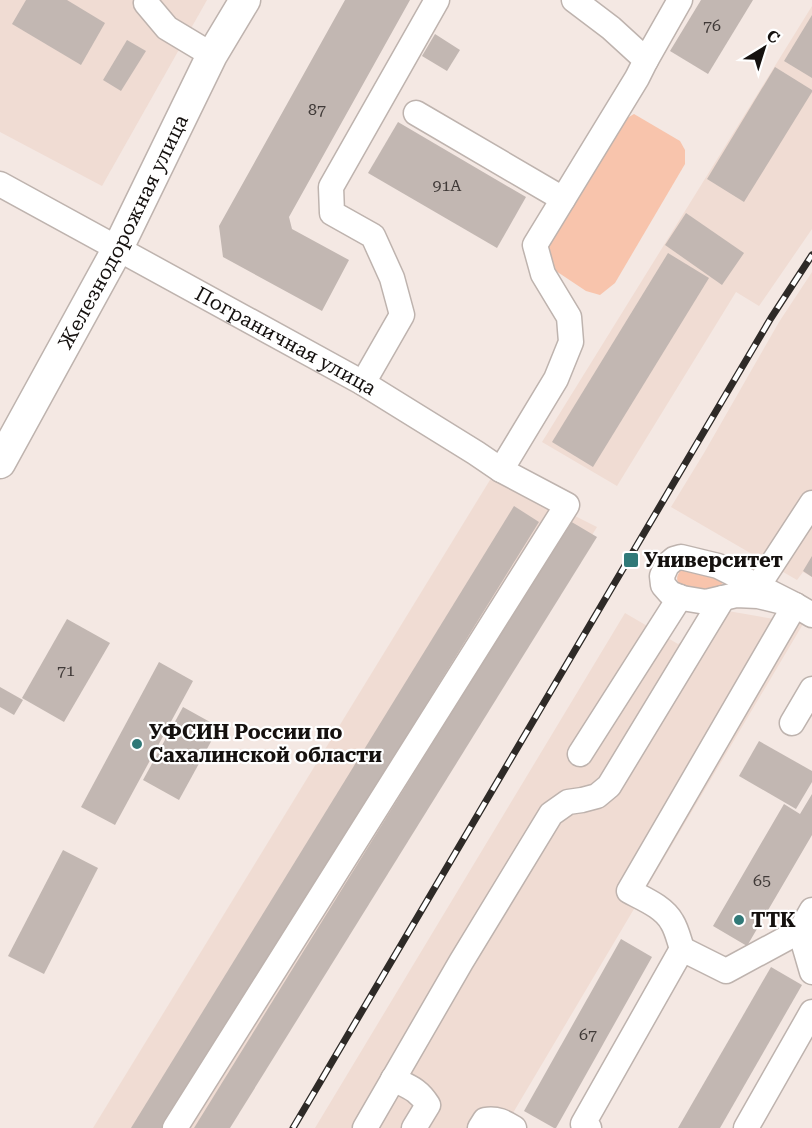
<svg xmlns="http://www.w3.org/2000/svg" width="812" height="1128" font-family="'Roboto Serif',serif">
<style>
.built{fill:#f0dcd3}
.green{fill:#f8c4ac}
.building{fill:#c2b7b2}
.lines{fill:none;stroke-linecap:round;stroke-linejoin:round}
.minor-casing{stroke:#beb3ae;stroke-width:27}
.major-casing{stroke:#beb3ae;stroke-width:33}
.minor{stroke:#fff;stroke-width:24}
.major{stroke:#fff;stroke-width:30}
.rail-casing{stroke:#2e2a27;stroke-width:7}
.rail{stroke:#fff;stroke-width:4.5;stroke-dasharray:14;stroke-linecap:butt}
.poi-dot{fill:#307978;stroke:#fff;stroke-width:2}
.labels{text-anchor:middle;dominant-baseline:central;stroke-width:4.5;stroke-linejoin:round;paint-order:stroke}
.number-label{font-size:16px;fill:#403a38}
.street-label{font-size:20px;fill:#15110f;stroke:#fff}
.poi-label{font-size:20px;font-weight:bold;fill:#15110f;stroke:#fff;text-anchor:start}
</style>
<rect width="100%" height="100%" fill="#f4e8e3"/>
<g class="built">
<path d="M0,0H207L102,186L0,132Z"/>
<path d="M812,6V229L759,306L736,292L617,486L542,442Z"/>
<path d="M812,272V577L803,572L797,580L671,507L704,453L779,322Z"/>
<path d="M493,475L597,527L229,1128H93Z"/>
<path d="M728,611L803,624L510,1118L525,1128H315L625,613L678,644Z"/>
</g>
<g class="green">
<path d="M634,114L680,141L685,150V164L615,283L600,295L586,291L553,269L543,246L624,120Z"/>
<path d="M687,569L721,578L723,583L713,591L680,586C676,580 676,576 681,570Z"/>
</g>
<g class="building">
<path d="M26,0H67L105,23L81,65L12,24Z"/>
<path d="M345,0H410L289,217L292,229L349,260L322,311L223,257L219,226Z"/>
<path d="M701,0H753L708,74L670,51Z"/>
<path d="M812,15V78L784,61Z"/>
<path d="M435,34L460,50L447,71L422,56Z"/>
<path d="M127,40L146,51L121,91L103,80Z"/>
<path d="M775,67L812,90V92L744,202L707,179Z"/>
<path d="M398,122L526,197L497,248L368,173Z"/>
<path d="M686,213L744,253L722,285L665,245Z"/>
<path d="M668,253L709,278L593,467L552,442Z"/>
<path d="M514,506L539,522L164,1128H131Z"/>
<path d="M570,521L597,537L230,1128H194Z"/>
<path d="M812,556V577L803,571Z"/>
<path d="M67,619L110,643L64,722L22,698Z"/>
<path d="M159,662L193,681L115,825L81,807Z"/>
<path d="M0,687L23,700L14,715L0,707Z"/>
<path d="M183,707L219,727L179,800L143,780Z"/>
<path d="M759,741L812,771V782L796,809L739,776Z"/>
<path d="M812,794V835L747,946L713,926L784,804L800,814Z"/>
<path d="M63,850L98,868L44,974L8,956Z"/>
<path d="M621,939L652,957L556,1128H554L524,1111Z"/>
<path d="M771,967L802,985L720,1128H678Z"/>
</g>
<g class="lines">
<g class="minor-casing">
<g id="minor">
<path d="M147,0L146,3L167,28L212,55"/>
<path d="M646,60L680,0"/>
<path d="M416,113L563,199"/>
<path id="s1" d="M0,184L363,383L476,453L501,470L567,505L175,1128"/>
<path d="M363,383L402,315L392,278L373,236L332,213L331,187L437,0"/>
<path d="M501,470L556,379L571,342L569,317L543,274L535,245L637,78L646,60L611,28L574,0"/>
<path d="M758,586L812,503"/>
<path d="M795,605L758,596L736,595L706,602L682,598L670,593L663,585L662,576L667,565L674,559L681,557L718,566L795,605L812,615"/>
<path d="M792,723L812,689"/>
<path d="M580,754L680,597"/>
<path d="M800,931L812,972"/>
<path d="M682,949C679,940 677,930 672,922C664,907 644,899 629,891L795,605"/>
<path d="M393,1079C409,1087 418,1089 428,1105L414,1128"/>
<path d="M365,1128L461,962L551,814L568,802L582,800L597,796L609,786L723,598"/>
<path d="M480,1128L485,1120C497,1118 504,1122 514,1128"/>
<path d="M589,1128L583,1124L682,949L726,971L800,931L812,910"/>
<path d="M746,1128L812,1012"/>
</g>
</g>
<g class="major-casing">
<g id="major">
<path id="s2" d="M0,463L118,248L212,55L245,0"/>
</g>
</g>
<use href="#minor" class="minor"/>
<use href="#major" class="major"/>
<g class="rail-casing">
<path id="rail" d="M293,1128L771,318L812,255"/>
</g>
<use href="#rail" class="rail"/>
</g>
<g class="poi-dot">
<rect x="623" y="552" width="16" height="16" rx="3"/>
<circle cx="137" cy="744" r="6"/>
<circle cx="739" cy="920" r="6"/>
</g>
<g class="labels">
<g class="number-label">
<text x="712" y="25">76</text>
<text x="317" y="109">87</text>
<text x="447" y="185">91А</text>
<text x="66" y="670">71</text>
<text x="762" y="880">65</text>
<text x="588" y="1034">67</text>
</g>
<g class="street-label">
<text stroke="none"><textPath href="#s2" startOffset="262">Железнодорожная улица</textPath></text>
<text stroke="none"><textPath href="#s1" startOffset="326">Пограничная улица</textPath></text>
</g>
<g class="poi-label">
<text x="644" y="560">Университет</text>
<text x="149" y="732">УФСИН России по<tspan x="149" dy="23">Сахалинской области</tspan></text>
<text x="751" y="920">ТТК</text>
</g>
</g>
<g transform="translate(764 48) rotate(38)" stroke="#ffffff" stroke-width="4.5" paint-order="stroke">
<path d="M0-4.5L10 22L0 15L-10 22Z" fill="#15110f"/>
<text y="-9" font-size="16" font-weight="bold" text-anchor="middle" fill="#15110f">С</text>
</g>
</svg>
